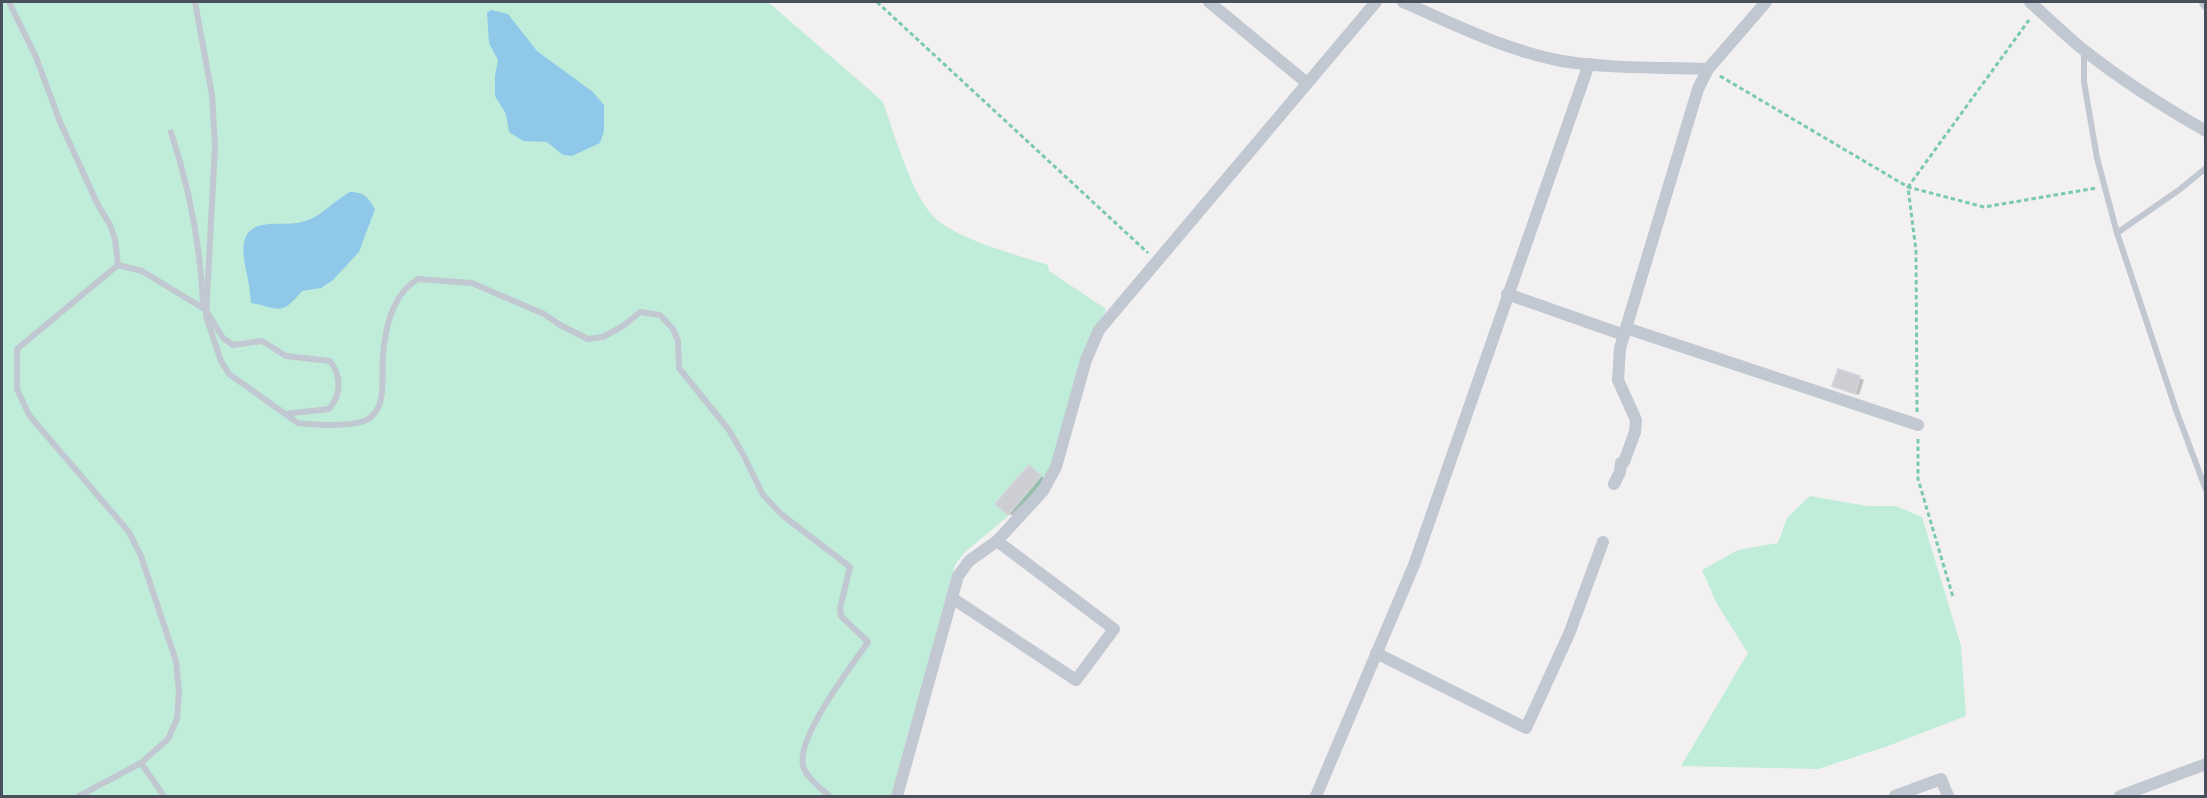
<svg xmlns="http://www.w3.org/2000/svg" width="2207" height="798" font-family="'Open Sans',sans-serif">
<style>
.green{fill:#c0edd9}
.water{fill:#8fc8e8}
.shadow{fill:#0003}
.building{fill:#cdced4;stroke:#d4d5db;stroke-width:1.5}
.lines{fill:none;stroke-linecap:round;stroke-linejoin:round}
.path{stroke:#7acaaf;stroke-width:3;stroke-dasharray:4.5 3;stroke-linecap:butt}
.lane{stroke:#c1c8d1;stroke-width:6}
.street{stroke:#c1c8d1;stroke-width:12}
</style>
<rect width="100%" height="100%" fill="#f2f0f0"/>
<g class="green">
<path d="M2,2H768L872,92L883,102C894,133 911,193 933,216C957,240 1015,254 1048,265L1049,271L1106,309L1052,469L1033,495L964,553L955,565L891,796H2Z"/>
<path d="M1810,496L1867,506H1896L1922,517L1961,646L1966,716L1888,746L1818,769L1681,766L1748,653L1717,604L1702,570L1738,550L1778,543L1787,518Z"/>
</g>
<g class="water">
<path d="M491,10L508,14L537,51L593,92L604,105V131L600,143L572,156L563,155L547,142L523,141L509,132L506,114L495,96V76L498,60L489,43L487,13Z"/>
<path d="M350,192C365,192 368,198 375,209L359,252L333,280L321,288L302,291C281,316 281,309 251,303C250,296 250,288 248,280C245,262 234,231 262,225C276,222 294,226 308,220C324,214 335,200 350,192Z"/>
</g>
<g class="shadow">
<path d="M1839,370L1864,380L1859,395L1839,388Z"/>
<path d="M1034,469L1045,479L1014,516L1009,514Z"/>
</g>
<g class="building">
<path d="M1838,369L1860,376L1855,394L1832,386Z"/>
<path d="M1029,465L1041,476L1008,515L995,504Z"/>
</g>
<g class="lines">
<g class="path">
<path d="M877,2L1148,253"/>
<path d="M1720,76L1908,187L1984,207L2096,188"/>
<path d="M1917,412L1916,251L1908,187L2029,20"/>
<path d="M1918,439V479L1953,597"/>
</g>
<g class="lane">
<path d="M9,2L36,57L60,122L97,203L110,225L115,239L118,265L142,271L206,310L223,338L233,345L262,341L286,356L330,361C342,376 341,395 329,409L285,414"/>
<path d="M195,2L212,95L215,146L206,316L221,361L229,374L298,423C314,425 359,428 371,417C387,404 381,375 383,356C385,328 392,294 418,279L472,283L544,314L560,325L588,339L603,337L623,326L640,312L660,315L673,329L678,341L679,368L729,430L744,456L763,495L781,514L850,567L840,608L841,616L868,642C852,666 792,742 804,769C809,780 821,788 829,796"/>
<path d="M2084,50V82L2097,158L2117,233L2176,410L2206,490"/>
<path d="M171,132C189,187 201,249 203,307"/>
<path d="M2117,233L2179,190L2206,168"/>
<path d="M118,265L17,349V389L29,415L129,532L141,556L176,661L179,692L177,719L168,739L141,763"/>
<path d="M79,796L141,763L164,796"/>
</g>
<g class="street">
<path d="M1209,2L1307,83"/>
<path d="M1403,2C1454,24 1507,51 1562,61C1609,69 1660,67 1708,69"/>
<path d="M2030,2C2048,18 2066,36 2085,51C2123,81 2164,107 2206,131"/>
<path d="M2205,2L2206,4"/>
<path d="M1507,294L1624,335"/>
<path d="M1626,328L1918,425"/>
<path d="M1614,484L1620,472L1621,463L1624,462L1635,432L1636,420L1618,380L1620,348L1698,89L1708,69L1766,2"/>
<path d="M952,598L1076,680L1114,629L997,541"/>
<path d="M1376,653L1526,728L1569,634L1603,542"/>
<path d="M897,796L958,576L969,561L997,541L1043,491L1056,467L1086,360L1099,330L1376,2"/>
<path d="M1316,796L1414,565L1589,64"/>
<path d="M1895,796L1941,779L1948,796"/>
<path d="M2120,796L2206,764"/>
</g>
</g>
<rect width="2207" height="798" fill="none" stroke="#48505c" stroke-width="6"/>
</svg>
